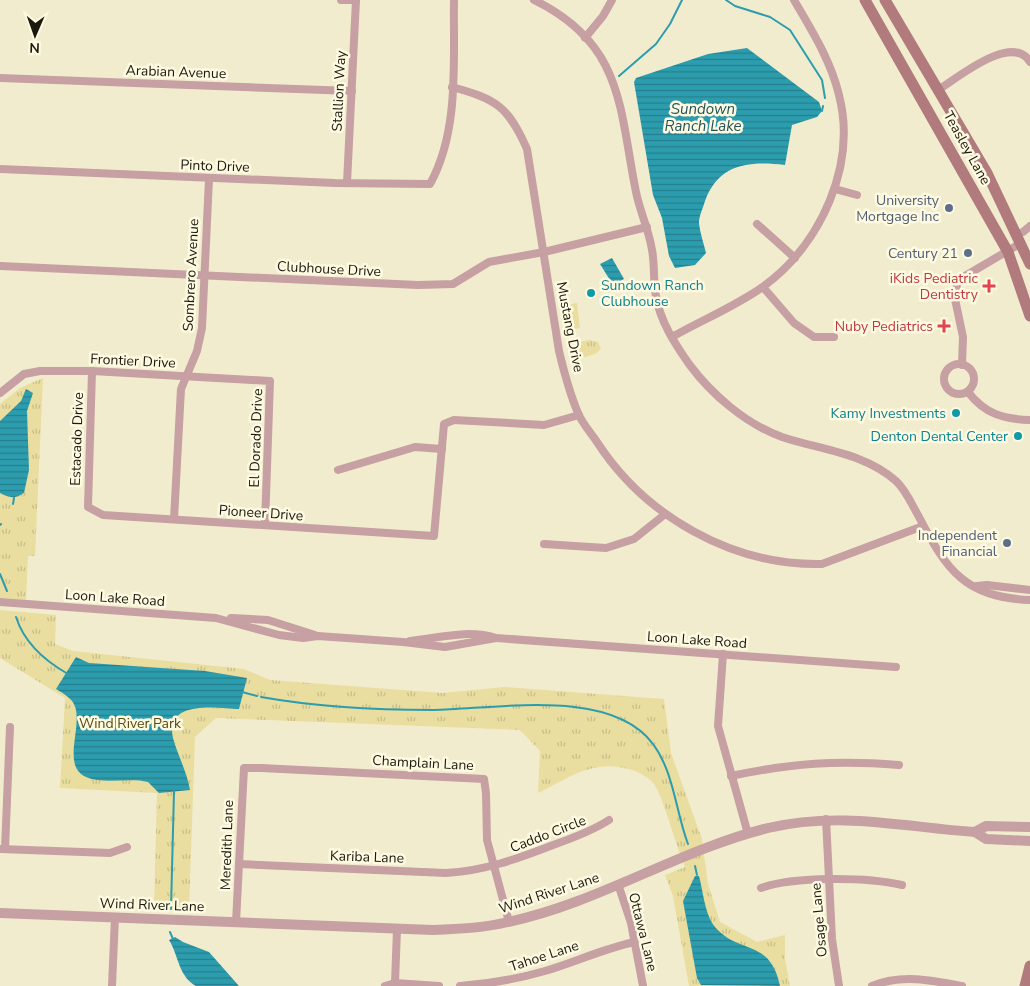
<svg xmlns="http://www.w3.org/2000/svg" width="1030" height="986" font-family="'Nunito Sans',sans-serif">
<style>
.green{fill:#e9dd9f}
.park{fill:url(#park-tufts)}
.water{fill:url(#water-rules)}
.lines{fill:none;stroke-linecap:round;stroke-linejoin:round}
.stream{stroke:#2c9dae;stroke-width:2}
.minor{stroke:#c6a0a2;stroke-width:8}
.tertiary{stroke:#c6a0a2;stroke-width:10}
.secondary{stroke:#b17b7e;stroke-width:11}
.service-dot{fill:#5c6f8a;stroke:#fefae1;stroke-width:2}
.health-dot{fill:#e0444e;stroke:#fefae1;stroke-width:2}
.culture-dot{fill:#0f9aa8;stroke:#fefae1;stroke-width:2}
.labels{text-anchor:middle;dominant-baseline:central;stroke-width:5;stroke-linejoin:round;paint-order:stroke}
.street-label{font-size:14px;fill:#1b190e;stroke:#fefae1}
.service-label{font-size:14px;fill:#4e5e75;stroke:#fefae1;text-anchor:end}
.health-label{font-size:14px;fill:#be3a42;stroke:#fefae1;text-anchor:end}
.culture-label{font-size:14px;fill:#0d838f;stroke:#fefae1;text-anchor:end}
.park-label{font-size:14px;fill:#574c10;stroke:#fefae1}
.water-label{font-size:15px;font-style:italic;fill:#24535b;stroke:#fefae1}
</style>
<defs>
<pattern id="park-tufts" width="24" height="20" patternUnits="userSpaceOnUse" patternTransform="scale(1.25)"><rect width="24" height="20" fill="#e9dd9f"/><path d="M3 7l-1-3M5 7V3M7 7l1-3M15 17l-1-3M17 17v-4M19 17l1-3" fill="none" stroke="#c7bd88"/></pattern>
<pattern id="water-rules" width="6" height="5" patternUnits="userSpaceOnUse" patternTransform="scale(1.25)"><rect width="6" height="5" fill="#2c9dae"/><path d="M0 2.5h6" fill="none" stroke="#257f8c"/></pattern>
</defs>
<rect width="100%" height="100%" fill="#f2ecce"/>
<path class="green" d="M577,303L580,328L569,330L565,305Z"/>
<g class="park">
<path d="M589,340L598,342L601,349L595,354L582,358L576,345L579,342Z"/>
<path d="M43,378L35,556H28L26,600L0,598V404L20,388Z"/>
<path d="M0,610L56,615L55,644L73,651L244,669L270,680L443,693L504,687L664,699L671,753L702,839L708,884L720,922L757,942L785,935V959L790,986H689L673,896L665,875L685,867C674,841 668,812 656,787C653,780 642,774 635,771C596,757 572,776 538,793L540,751L520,730L216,718L195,737L189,911L154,909L157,793L60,788L65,698L0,658Z"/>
</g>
<g class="water">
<path d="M747,48L819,102L822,111L817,117L792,125L785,165C750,161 719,163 705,201C703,208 699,216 699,223C700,233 704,244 706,253L695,265L675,268L669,256L662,218L653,195L634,82L636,78L708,54Z"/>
<path d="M612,258L624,279L613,285L600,264Z"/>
<path d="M26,389L33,393L27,411L29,470L24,493C15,499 9,498 0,493V421L21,401Z"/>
<path d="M76,657L89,663L205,671L247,678L239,709C218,708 164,699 173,738C178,756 187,772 190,790L159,793L148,782C129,777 105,785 86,777C59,765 87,720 72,701C68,696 61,692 56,689Z"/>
<path d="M695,876H699C703,891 705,915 715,927C739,955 770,938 780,986L701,985L697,978L683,901Z"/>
<path d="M175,937L183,942L209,952L239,986H196C178,976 179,956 169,940Z"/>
</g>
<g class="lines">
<g class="stream">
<path d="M726,0L735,6L770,17L790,30L822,80L825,98"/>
<path d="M619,76L656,44L670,24L682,0"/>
<path d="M822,111L823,106"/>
<path d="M13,504L14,498"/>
<path d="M0,525L1,524"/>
<path d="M0,574L7,591"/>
<path d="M16,617C24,642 45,661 68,674"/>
<path d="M242,692L257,696"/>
<path d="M261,697C317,707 377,710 434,710C496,709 611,687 653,744C674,772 676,813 688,844"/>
<path d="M695,866L697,875"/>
<path d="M171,909L174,791"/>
<path d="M170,932L173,939"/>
</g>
<g class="minor">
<path d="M341,0H356"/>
<path d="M534,0C624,44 619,108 636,192C640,212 649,230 652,250C655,265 653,281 656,296C660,321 675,344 689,364C712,395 746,424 782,437C821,450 865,453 896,481C906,490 912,505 919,517C947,571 965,597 1030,600"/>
<path d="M585,38L603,16L612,0"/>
<path d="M0,78L352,91"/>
<path d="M452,87C496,99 508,106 527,149L559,351C564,372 570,394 578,413C582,423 591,433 597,442C645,516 732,566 822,564L923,526"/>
<path d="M938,90C956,79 1012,32 1030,62"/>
<path d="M0,169L335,183L430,184C460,130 453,59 454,0"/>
<path d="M347,183L356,0"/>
<path d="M835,189L857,195"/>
<path d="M757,224L795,258"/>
<path d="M1017,234L1023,232L1030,226"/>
<path d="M0,266L418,285L453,284L489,262L544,252L647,227"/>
<path d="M763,287L794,323L814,337H834"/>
<path d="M672,337C702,320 736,306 764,286C821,244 857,165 839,95C831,61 812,31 794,0"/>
<circle cx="959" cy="379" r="15"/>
<path d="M962,365L963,337L955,299L957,284L965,276L1021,243"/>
<path d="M92,371L88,507L103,515L434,536L444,424L454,420L544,425L579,415"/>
<path d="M968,392C985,414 1003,419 1030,420"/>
<path d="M0,393L24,374L40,371H92L270,381L265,525"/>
<path d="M338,470L415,447L442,449"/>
<path d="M174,519L181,389L197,351L202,328L209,179"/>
<path d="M544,544L606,548L634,539L664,515"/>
<path d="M977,586L987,585L1030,590"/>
<path d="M0,602L216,618L279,635L303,638L318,636L403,642L445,647L496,638"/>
<path d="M231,618L268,620L315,635"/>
<path d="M410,641C439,638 468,629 496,638L896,667"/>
<path d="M723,654L718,726L748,834"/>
<path d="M731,776C792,763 837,760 899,765"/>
<path d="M826,819L832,939L839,986"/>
<path d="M0,849L110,853L127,847"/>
<path d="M5,849L10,727"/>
<path d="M239,864L446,873C484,871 517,859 553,845C573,838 592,831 609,820"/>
<path d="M618,884L631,923L643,986"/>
<path d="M761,888C794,876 867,877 902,885"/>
<path d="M236,922L244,768H261L484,779L486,793L487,840L509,922"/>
<path d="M395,983L397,929"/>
<path d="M112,986L115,917"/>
<path d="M385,986L395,983L439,986"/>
<path d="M460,986C489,984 517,979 545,971C575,962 603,949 634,942"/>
<path d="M872,986C901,974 931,980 962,986"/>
</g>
<g class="tertiary">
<path d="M975,832L986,826L1030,827"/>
<path d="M0,913L433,930C458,929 483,928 508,922C598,903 679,850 768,828C841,811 903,827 975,832L986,839L1030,841"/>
</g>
<g class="secondary">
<path d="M865,0L1008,252L1030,316"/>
<path d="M885,0L987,173L1030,264"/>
<path d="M1025,986L1030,966"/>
</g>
</g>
<g class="service-dot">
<circle cx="949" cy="208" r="5"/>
<circle cx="968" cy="253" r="5"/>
<circle cx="1007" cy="543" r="5"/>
</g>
<g class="health-dot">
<path d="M986.5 278.5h5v5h5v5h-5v5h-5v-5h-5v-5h5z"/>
<path d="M941.5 318.5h5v5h5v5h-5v5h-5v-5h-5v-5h5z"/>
</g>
<g class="culture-dot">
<circle cx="591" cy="293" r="5"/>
<circle cx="956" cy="413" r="5"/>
<circle cx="1018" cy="436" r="5"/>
</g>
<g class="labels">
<g class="street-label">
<text transform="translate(176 72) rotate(2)">Arabian Avenue</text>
<text transform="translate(339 91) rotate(-87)">Stallion Way</text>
<text transform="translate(967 148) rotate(61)">Teasley Lane</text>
<text transform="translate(215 166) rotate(2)">Pinto Drive</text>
<text transform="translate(329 269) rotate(3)">Clubhouse Drive</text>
<text transform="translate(191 275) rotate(-87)">Sombrero Avenue</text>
<text transform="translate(570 327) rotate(79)">Mustang Drive</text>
<text transform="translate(133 361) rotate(3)">Frontier Drive</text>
<text transform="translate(256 438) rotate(-88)">El Dorado Drive</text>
<text transform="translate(77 439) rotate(-88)">Estacado Drive</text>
<text transform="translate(261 513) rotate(4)">Pioneer Drive</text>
<text transform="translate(115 598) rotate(4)">Loon Lake Road</text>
<text transform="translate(697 640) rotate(4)">Loon Lake Road</text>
<text transform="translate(423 763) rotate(3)">Champlain Lane</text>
<text transform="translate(548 834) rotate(-21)">Caddo Circle</text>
<text transform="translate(227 845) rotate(-88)">Meredith Lane</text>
<text transform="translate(367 857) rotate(2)">Kariba Lane</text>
<text transform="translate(549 893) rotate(-18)">Wind River Lane</text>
<text transform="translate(152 905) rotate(2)">Wind River Lane</text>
<text transform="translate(819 920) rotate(-95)">Osage Lane</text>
<text transform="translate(643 932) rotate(76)">Ottawa Lane</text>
<text transform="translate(544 956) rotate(-18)">Tahoe Lane</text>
</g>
<g class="service-label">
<text x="939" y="200">University<tspan x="939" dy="16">Mortgage Inc</tspan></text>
<text x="958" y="253">Century 21</text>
<text x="997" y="535">Independent<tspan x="997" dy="16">Financial</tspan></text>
</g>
<g class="health-label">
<text x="978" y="278">iKids Pediatric<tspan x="978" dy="16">Dentistry</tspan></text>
<text x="933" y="326">Nuby Pediatrics</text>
</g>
<g class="culture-label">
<text x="601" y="285" text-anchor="start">Sundown Ranch<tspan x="601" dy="16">Clubhouse</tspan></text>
<text x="946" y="413">Kamy Investments</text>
<text x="1008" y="436">Denton Dental Center</text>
</g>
<g class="park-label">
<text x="130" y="723">Wind River Park</text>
</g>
<g class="water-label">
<text x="703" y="109">Sundown<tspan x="703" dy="17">Ranch Lake</tspan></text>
</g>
</g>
<g transform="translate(35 35) rotate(182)" stroke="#fefae1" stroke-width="4" paint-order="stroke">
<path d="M0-4L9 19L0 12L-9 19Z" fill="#1b190e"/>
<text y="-8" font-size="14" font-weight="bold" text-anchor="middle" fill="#1b190e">N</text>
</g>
</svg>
